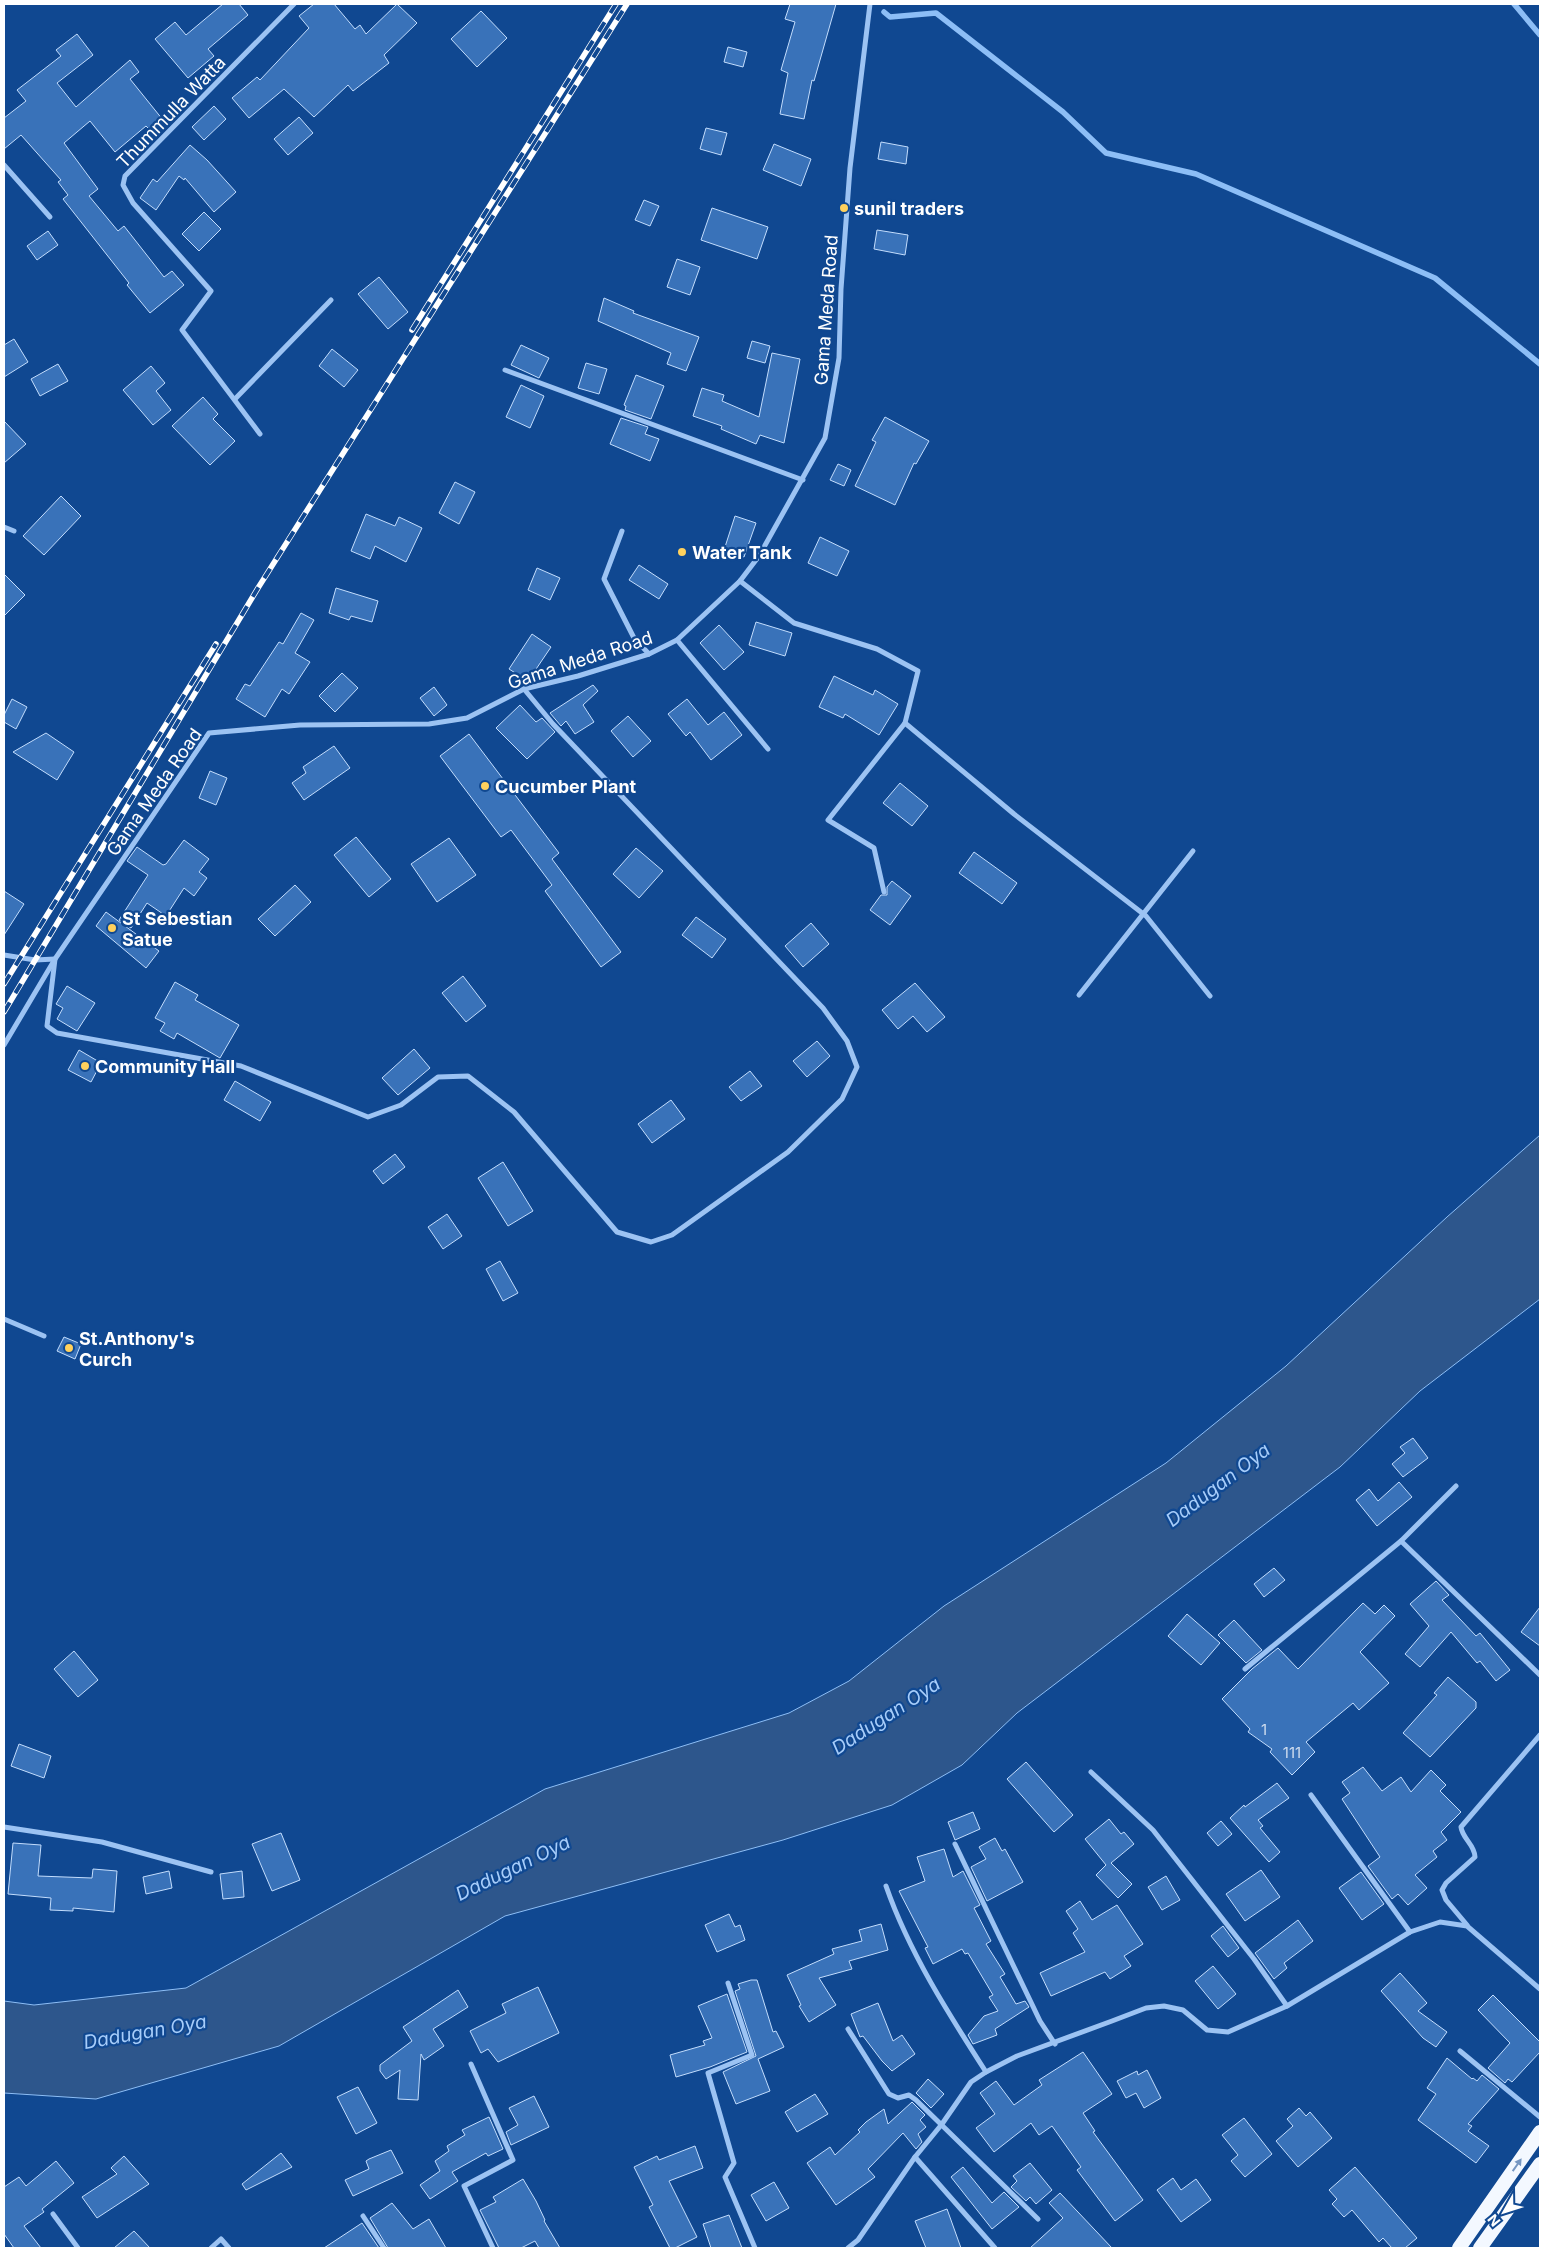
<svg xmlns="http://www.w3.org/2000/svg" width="1544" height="2252" font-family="Inter,sans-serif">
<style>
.water{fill:#2d568c;stroke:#8dbef6}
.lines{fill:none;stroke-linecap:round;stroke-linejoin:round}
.stream{stroke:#8dbef6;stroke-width:5.5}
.building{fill:#3972b9;stroke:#c3ddfd}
.minor{stroke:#9cc3f3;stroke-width:5}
.trunk{stroke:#f3f8ff;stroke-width:14}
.rail-casing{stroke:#fff;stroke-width:5.5}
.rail{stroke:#104891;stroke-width:4;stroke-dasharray:11;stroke-linecap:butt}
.oneway{fill:#7697c2}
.poi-dot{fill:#ffd15d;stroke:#104891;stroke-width:2}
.labels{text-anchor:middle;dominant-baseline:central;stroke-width:4.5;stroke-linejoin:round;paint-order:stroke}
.number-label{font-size:15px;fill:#cedcee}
.street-label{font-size:18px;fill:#fff;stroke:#104891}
.poi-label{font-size:18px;font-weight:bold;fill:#fff;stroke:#104891;text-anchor:start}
.water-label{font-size:19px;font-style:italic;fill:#a7cdfa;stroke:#104891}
</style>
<rect width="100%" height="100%" fill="#104891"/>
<path class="water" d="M1540,1135V1299L1420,1391L1340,1467L1017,1713L962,1765L892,1805L783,1840L505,1916L279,2046L96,2099L4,2093V2001L34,2005L186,1988L545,1789L789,1713L849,1681L944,1606L1166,1463L1286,1366L1447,1217Z"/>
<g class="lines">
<g class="stream">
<path d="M1514,4L1540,35"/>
<path d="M884,12L890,17L936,13L1063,112L1106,153L1196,174L1435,278L1540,364"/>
</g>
</g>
<g class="building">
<path d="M223,4H239L248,15L208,49L214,56L188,78L155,39L175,22L186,35Z"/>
<path d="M314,4H334L355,29L360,25L366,34L397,4L417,23L384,55L389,63L353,91L348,85L314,117L284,89L249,118L232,98L257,77L260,80L309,28L299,16Z"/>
<path d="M790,4H836L814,81L812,80L804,119L780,114L788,73L781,70L795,22L785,19Z"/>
<path d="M481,11L507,38L477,67L451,39Z"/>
<path d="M77,34L93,55L57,83L76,107L130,60L139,72L130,79L163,120L150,130L146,126L115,152L90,121L64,143L98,189L89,196L118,231L124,226L164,277L172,271L184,285L150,313L127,285L129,283L63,199L68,195L58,182L61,180L21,135L4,149V118L26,101L17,90L61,56L56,50Z"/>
<path d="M728,47L747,52L743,67L724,62Z"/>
<path d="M214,106L226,119L204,140L192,127Z"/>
<path d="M299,117L313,133L288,155L274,139Z"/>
<path d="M706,128L727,133L721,155L700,149Z"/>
<path d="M881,142L908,147L906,164L878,159Z"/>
<path d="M774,144L811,159L801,186L763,170Z"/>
<path d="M190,145L207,160L236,192L214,212L185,178L184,180L179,176L156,210L140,198L153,179L157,182Z"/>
<path d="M644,200L659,206L650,226L635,220Z"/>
<path d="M712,208L768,227L757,259L701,240Z"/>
<path d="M204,212L221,229L199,251L182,234Z"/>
<path d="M877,230L908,235L905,255L874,249Z"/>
<path d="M48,231L58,245L37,260L27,246Z"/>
<path d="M677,259L700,267L690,295L667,287Z"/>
<path d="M379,277L408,312L388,329L358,294Z"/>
<path d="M604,298L634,311L633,313L699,337L686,371L667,364L671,353L598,321Z"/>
<path d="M14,339L28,362L4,377V345Z"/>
<path d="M752,341L770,346L765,363L747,358Z"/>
<path d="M521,345L549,358L539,378L511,365Z"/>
<path d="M332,349L358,370L344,387L319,366Z"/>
<path d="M772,353L800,359L784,443L760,435L756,444L721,429L722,426L693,416L702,388L724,395L722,401L759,417Z"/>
<path d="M586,363L607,369L599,394L578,388Z"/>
<path d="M58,364L68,381L40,396L31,379Z"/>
<path d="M151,366L165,383L156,391L171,410L153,425L123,390Z"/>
<path d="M636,375L664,386L651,419L625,410L626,406L624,405Z"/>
<path d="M521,385L544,396L530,428L506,417Z"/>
<path d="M203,397L218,414L213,419L235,441L210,465L172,426Z"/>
<path d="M885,417L929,441L916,464L914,463L895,505L855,486L876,442L872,440Z"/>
<path d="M621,418L648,427L645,434L659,439L650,461L610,444Z"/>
<path d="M4,421L26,444L4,463Z"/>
<path d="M838,464L851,470L844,486L830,480Z"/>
<path d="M455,482L475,492L459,524L439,513Z"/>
<path d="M61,496L81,516L44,555L23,536Z"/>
<path d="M366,514L395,526L399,517L422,528L406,562L375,546L370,559L351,551Z"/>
<path d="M735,516L756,523L744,557L724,550Z"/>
<path d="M820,537L849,551L837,576L808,563Z"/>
<path d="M639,565L668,584L659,599L629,580Z"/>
<path d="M537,568L560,578L550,600L528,590Z"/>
<path d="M4,574L25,595L4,616Z"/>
<path d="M336,588L378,601L372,622L351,616L349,620L329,613Z"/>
<path d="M301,613L314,620L295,653L310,662L289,694L282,689L265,717L236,699L245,684L250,686L279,642L283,644Z"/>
<path d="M756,622L792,633L785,656L749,645Z"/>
<path d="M719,625L744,652L724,670L700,643Z"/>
<path d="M532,634L551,647L528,681L509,669Z"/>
<path d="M342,673L358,688L335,712L319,696Z"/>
<path d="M834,676L873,695L875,690L898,704L879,735L845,714L843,718L819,707Z"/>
<path d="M593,685L598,691L583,705L594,722L575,734L566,721L561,726L550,713Z"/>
<path d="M434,687L447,705L434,716L420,698Z"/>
<path d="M12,699L27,707L16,729L4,722V715Z"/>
<path d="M687,699L708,725L724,712L742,735L711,760L690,732L686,736L668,714Z"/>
<path d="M520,705L536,722L542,718L555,732L527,759L496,728Z"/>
<path d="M628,716L651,741L633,757L611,731Z"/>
<path d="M46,733L74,752L57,780L13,752Z"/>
<path d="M469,734L559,853L552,859L621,952L601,967L545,891L552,885L511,830L501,837L440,756Z"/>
<path d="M334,746L350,768L304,800L292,783L306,773L303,767Z"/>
<path d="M210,771L227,778L216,805L199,798Z"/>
<path d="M900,783L928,806L912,826L883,803Z"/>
<path d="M356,837L391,879L369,897L334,855Z"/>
<path d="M449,838L476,875L437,902L411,864Z"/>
<path d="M184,840L209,859L199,872L207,878L194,896L184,888L166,916L147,903L131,928L119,920L148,875L127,861L137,847L163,865L166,864Z"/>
<path d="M636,848L663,871L639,898L613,874Z"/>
<path d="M974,852L1017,883L1002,904L959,873Z"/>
<path d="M892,881L911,896L890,925L870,910L881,895H887V887Z"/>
<path d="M295,885L311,902L275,936L258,919Z"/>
<path d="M4,891L24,904L4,935Z"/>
<path d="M106,912L159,951L146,968L96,926Z"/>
<path d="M696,917L726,939L712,958L682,935Z"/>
<path d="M811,923L829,944L803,967L785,946Z"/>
<path d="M463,976L486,1006L466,1022L442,993Z"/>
<path d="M175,982L198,995L195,1000L239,1025L220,1058L177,1033L174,1039L160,1031L165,1023L155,1018Z"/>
<path d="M915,983L945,1017L927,1032L913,1016L898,1029L882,1010Z"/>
<path d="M67,986L95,1003L77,1031L57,1019L63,1008L56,1004Z"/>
<path d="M817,1041L830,1056L807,1077L793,1061Z"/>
<path d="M414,1049L430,1068L398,1095L382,1078Z"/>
<path d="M79,1050L101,1063L91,1082L68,1070Z"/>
<path d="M750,1071L762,1086L741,1101L729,1087Z"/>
<path d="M235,1081L271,1102L260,1121L224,1100Z"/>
<path d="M671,1100L685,1119L652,1143L638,1124Z"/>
<path d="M395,1154L405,1167L383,1184L373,1171Z"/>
<path d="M503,1162L533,1211L508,1226L478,1178Z"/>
<path d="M447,1214L462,1236L443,1249L428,1227Z"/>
<path d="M500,1261L518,1293L503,1301L486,1269Z"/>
<path d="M64,1337L81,1344L75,1359L57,1351Z"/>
<path d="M1413,1438L1428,1458L1403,1477L1392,1464L1405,1453L1400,1447Z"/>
<path d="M1399,1482L1412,1497L1377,1526L1356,1500L1369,1489L1378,1501Z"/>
<path d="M1274,1568L1285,1580L1264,1597L1254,1584Z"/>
<path d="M1436,1581L1449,1595L1442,1600L1476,1636L1480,1633L1510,1670L1496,1681L1480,1661L1477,1663L1451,1632L1420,1667L1405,1654L1429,1626L1410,1604Z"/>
<path d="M1363,1603L1375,1614L1384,1605L1395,1616L1360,1652L1389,1683L1359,1710L1353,1703L1306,1742L1315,1752L1292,1775L1270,1752L1272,1749L1248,1732L1250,1729L1222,1699L1252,1669L1278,1648L1298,1669Z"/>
<path d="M1540,1607V1646L1521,1632Z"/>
<path d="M1187,1614L1220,1643L1201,1665L1168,1636Z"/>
<path d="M1234,1620L1262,1650L1246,1663L1218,1635Z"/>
<path d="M74,1651L98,1680L78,1697L54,1669Z"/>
<path d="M1448,1677L1476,1702V1708L1430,1757L1403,1733L1437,1695L1434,1693Z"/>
<path d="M19,1744L51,1756L44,1778L11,1766Z"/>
<path d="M1026,1762L1073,1815L1054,1832L1007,1779Z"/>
<path d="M1363,1767L1382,1791L1401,1777L1411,1792L1431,1770L1446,1785L1440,1791L1461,1812L1441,1832L1447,1840L1433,1851L1437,1857L1415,1875L1427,1888L1408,1905L1398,1894L1392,1899L1368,1866L1380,1857L1342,1799L1350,1793L1342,1782Z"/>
<path d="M1277,1783L1289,1798L1258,1820L1263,1826L1260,1828L1280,1852L1269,1862L1230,1818L1244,1805L1245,1807Z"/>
<path d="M973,1812L980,1829L955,1840L948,1822Z"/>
<path d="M1109,1819L1121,1834L1124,1832L1134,1844L1111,1863L1132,1884L1118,1898L1096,1875L1106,1865L1085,1839Z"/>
<path d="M1221,1821L1232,1834L1218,1846L1207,1833Z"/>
<path d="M281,1833L300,1880L272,1891L252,1844Z"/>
<path d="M995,1838L1002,1851L1005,1849L1023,1882L987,1901L971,1867L986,1859L979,1847Z"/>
<path d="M13,1843L41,1845L38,1876L92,1878L93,1869L117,1871L114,1912L73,1908V1911L50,1910L51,1898L8,1894Z"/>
<path d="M944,1849L953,1877L963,1871L980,1905L974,1908L991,1941L986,1944L1005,1974L1000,1977L1016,2004L1025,2001L1029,2007L995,2029L997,2035L973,2044L968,2035L984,2016L998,2011L989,1997L993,1995L968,1953L965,1954L962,1949L933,1964L925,1948L928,1947L899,1891L925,1881L917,1857Z"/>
<path d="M1261,1870L1280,1897L1245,1921L1226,1894Z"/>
<path d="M169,1871L172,1888L146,1894L143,1877Z"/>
<path d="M242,1871L244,1897L223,1899L220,1874Z"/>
<path d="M1361,1872L1384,1904L1362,1920L1339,1888Z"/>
<path d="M1166,1876L1180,1900L1162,1910L1148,1887Z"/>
<path d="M1080,1901L1092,1920L1117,1905L1143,1944L1124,1956L1131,1966L1110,1979L1105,1972L1051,1996L1040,1973L1085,1952L1073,1933L1078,1929L1066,1911Z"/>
<path d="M729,1914L735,1927L740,1925L745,1940L717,1952L705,1925Z"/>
<path d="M1298,1920L1313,1941L1284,1963L1287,1968L1274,1979L1255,1953Z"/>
<path d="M881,1924L888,1950L849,1961L852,1969L819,1978L836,2005L809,2022L799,2006L801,2005L787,1975L834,1954L832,1949L862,1941L859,1930Z"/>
<path d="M1223,1926L1239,1948L1228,1957L1211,1936Z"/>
<path d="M1213,1966L1236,1994L1218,2009L1195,1981Z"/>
<path d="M1400,1973L1427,2003L1418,2011L1447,2032L1436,2047L1423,2038L1381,1991Z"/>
<path d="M751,1980H757L773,2032L776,2031L784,2047L758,2059L770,2091L736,2104L723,2072L756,2056L735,1991L740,1989L738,1984Z"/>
<path d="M538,1987L559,2033L498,2062L488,2049L481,2053L470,2031L506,2013L502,2004Z"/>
<path d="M458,1990L468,2007L433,2029L444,2046L424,2060L421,2054L418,2100L398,2099L400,2070L386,2079L380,2071V2065L412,2041L403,2027Z"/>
<path d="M727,1994L747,2052L710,2067L676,2077L670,2055L705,2045L703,2041L712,2038L698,2006Z"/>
<path d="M1493,1995L1540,2042V2052L1512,2082L1508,2079L1505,2083L1488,2068L1510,2043L1478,2010Z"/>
<path d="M878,2003L893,2041L902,2035L915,2054L892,2071L882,2061L863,2036L860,2037L851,2014Z"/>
<path d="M1083,2052L1112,2094L1083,2113L1095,2131L1093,2132L1143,2200L1115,2221L1077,2170L1081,2167L1052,2126L1039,2135L1031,2123L994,2152L976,2128L995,2114L980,2093L996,2081L1014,2105L1042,2085L1039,2080Z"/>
<path d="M1447,2058L1472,2079L1473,2078L1477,2081L1482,2075L1499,2089L1468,2124L1472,2126L1468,2131L1489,2146L1476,2163L1418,2120L1436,2094L1427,2088Z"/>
<path d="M1147,2070L1161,2098L1144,2108L1136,2093L1126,2098L1117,2081L1137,2071L1138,2075Z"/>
<path d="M928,2079L944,2094L931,2108L916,2093Z"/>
<path d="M358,2087L377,2123L356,2134L337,2097Z"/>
<path d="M815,2094L828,2114L797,2132L785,2112Z"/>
<path d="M534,2096L549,2127L511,2145L506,2132L518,2125L509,2108Z"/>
<path d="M912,2102L925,2115L920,2120L926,2127L918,2134L922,2142L916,2149L903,2133L868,2169L875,2177L836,2205L807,2163L830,2147L835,2155L860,2132L858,2130L866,2122L884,2109L888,2124Z"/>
<path d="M1299,2108L1306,2116L1310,2112L1332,2138L1298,2167L1276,2141L1293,2126L1287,2119Z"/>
<path d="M489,2117L503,2149L488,2156L486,2153L452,2172L458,2181L430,2199L420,2185L440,2171L435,2161L449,2151L447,2146L465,2135L462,2130Z"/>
<path d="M1244,2118L1272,2154L1245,2177L1231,2161L1238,2155L1222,2135Z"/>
<path d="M695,2146L703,2168L669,2181L697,2237L675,2248H670L649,2207L653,2205L634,2167L657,2156L659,2160Z"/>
<path d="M391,2150L403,2173L353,2196L345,2180L369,2169L366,2161L369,2159Z"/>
<path d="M281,2153L292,2167L246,2190L242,2184Z"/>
<path d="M124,2156L149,2184L97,2218L82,2197L117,2174L111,2168Z"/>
<path d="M56,2161L74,2183L42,2209L44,2212L24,2226L41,2248H14L4,2234V2187L19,2177L26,2186Z"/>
<path d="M1030,2163L1052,2190L1036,2204L1030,2197L1026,2201L1011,2187L1017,2181L1013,2176Z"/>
<path d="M963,2167L992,2203L1004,2192L1019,2207L992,2229L951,2177Z"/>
<path d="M1355,2167L1417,2238L1405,2248H1392L1383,2238L1379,2242L1352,2210L1344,2217L1332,2204L1337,2199L1329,2190Z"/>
<path d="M1173,2178L1181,2190L1196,2179L1211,2200L1181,2222L1157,2190Z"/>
<path d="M523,2179L536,2201L545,2220L544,2221L560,2248H539L535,2241L521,2248H499L480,2210L496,2202L493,2197Z"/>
<path d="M774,2182L789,2208L766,2221L751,2195Z"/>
<path d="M1060,2193L1112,2248H1030L1063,2218L1049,2203Z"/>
<path d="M392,2203L413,2229L429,2219L446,2248H388L370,2218Z"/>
<path d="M947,2209L961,2248H926L915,2221Z"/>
<path d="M729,2215L742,2248H711L703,2224Z"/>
<path d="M362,2223L379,2248H324Z"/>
<path d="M134,2231L150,2248H114Z"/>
</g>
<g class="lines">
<g class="minor">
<path d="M4,165L50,217"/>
<path d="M505,370L803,480"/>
<path d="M235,399L331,300"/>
<path d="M260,434L182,330L211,291L133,203L123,185L125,176L294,4"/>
<path d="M4,527L14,531"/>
<path d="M622,531L604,579L634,638L649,654"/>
<path d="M740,581L794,623L877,649L918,671L905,723L1014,814L1146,916L1210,996"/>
<path d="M677,640L768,749"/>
<path d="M884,892L874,848L828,820L905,723"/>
<path d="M4,955L35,960L55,959L47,1026L57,1033L241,1066L368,1117L401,1105L438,1077L468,1076L514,1112L617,1232L651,1242L672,1235L788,1152L842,1099L857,1067L847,1041L823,1008L553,724L524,689"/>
<path d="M1079,995L1193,851"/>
<path d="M4,1045L55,959L209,733L300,725L429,724L467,718L524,689L578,676L649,654L677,640L740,581L759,556L825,438L839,358L841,289L850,168L870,4"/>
<path d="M4,1319L44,1336"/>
<path d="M1456,1486L1401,1541L1540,1675"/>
<path d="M1245,1669L1401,1541"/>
<path d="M1091,1772L1153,1830L1254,1959L1287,2006"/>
<path d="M1311,1795L1410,1932"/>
<path d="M4,1827L102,1842L211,1872"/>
<path d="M955,1844L1040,2021L1055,2044"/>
<path d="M886,1886C909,1952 948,2013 986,2072"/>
<path d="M1467,1925L1446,1900L1442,1890L1446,1883L1475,1857C1475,1845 1462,1838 1461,1827L1540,1735"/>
<path d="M728,1983L752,2055L708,2073L734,2163L725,2177L755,2248"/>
<path d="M848,2029L889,2094L898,2098L909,2095L916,2100L1038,2219"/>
<path d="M1460,2051L1540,2117"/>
<path d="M471,2064L513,2160L464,2186L493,2248"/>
<path d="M915,2157L995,2248"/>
<path d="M53,2214L78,2248"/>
<path d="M363,2216L384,2248"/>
<path d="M211,2248L221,2239L229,2248"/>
<path d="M848,2248L858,2240L915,2157L942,2124L971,2082L986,2072L1017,2056L1112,2021L1146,2008L1164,2006L1183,2010L1207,2030L1228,2032L1287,2006L1410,1932L1440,1922L1467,1926L1540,1989"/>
</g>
<g class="trunk">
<path d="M1459,2248L1540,2132"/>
<path d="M1480,2248L1540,2164"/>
</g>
<g class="rail-casing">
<g id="rail">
<path d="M412,330L616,4"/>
<path d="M4,984L216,644"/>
<path d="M4,1012L258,588L627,4"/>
</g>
</g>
<use href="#rail" class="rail"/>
</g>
<defs><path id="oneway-solid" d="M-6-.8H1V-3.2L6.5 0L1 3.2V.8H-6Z" transform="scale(1.25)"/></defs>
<use class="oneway" href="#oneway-solid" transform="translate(1517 2165) rotate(-55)"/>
<g class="poi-dot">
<circle cx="844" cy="208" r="5"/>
<circle cx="682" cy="552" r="5"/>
<circle cx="485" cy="786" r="5"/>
<circle cx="112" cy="928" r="5"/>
<circle cx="85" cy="1066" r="5"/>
<circle cx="69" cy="1348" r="5"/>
</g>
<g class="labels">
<g class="number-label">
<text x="1264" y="1729">1</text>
<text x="1292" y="1752">111</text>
</g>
<g class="street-label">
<text transform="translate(171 112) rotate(-46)">Thummulla Watta</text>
<text transform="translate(826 310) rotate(-86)">Gama Meda Road</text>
<text transform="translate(580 660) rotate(-18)">Gama Meda Road</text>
<text transform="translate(154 792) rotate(-55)">Gama Meda Road</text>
</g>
<g class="poi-label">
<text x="854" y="208">sunil traders</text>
<text x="692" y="552">Water Tank</text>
<text x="495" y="786">Cucumber Plant</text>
<text x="122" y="918">St Sebestian<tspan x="122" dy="21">Satue</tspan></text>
<text x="95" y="1066">Community Hall</text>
<text x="79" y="1338">St.Anthony's<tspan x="79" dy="21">Curch</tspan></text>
</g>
<g class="water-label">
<text transform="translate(1218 1485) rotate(-37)">Dadugan Oya</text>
<text transform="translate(886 1716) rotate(-33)">Dadugan Oya</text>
<text transform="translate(513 1868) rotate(-26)">Dadugan Oya</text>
<text transform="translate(145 2032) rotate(-10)">Dadugan Oya</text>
</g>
</g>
<rect width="1544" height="2252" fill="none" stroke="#ffffff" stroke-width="10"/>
<g transform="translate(1504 2212) rotate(231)" stroke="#104891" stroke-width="4" paint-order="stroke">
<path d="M0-4L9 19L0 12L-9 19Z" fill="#ffffff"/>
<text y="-8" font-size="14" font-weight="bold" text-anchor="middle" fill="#ffffff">N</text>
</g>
</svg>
